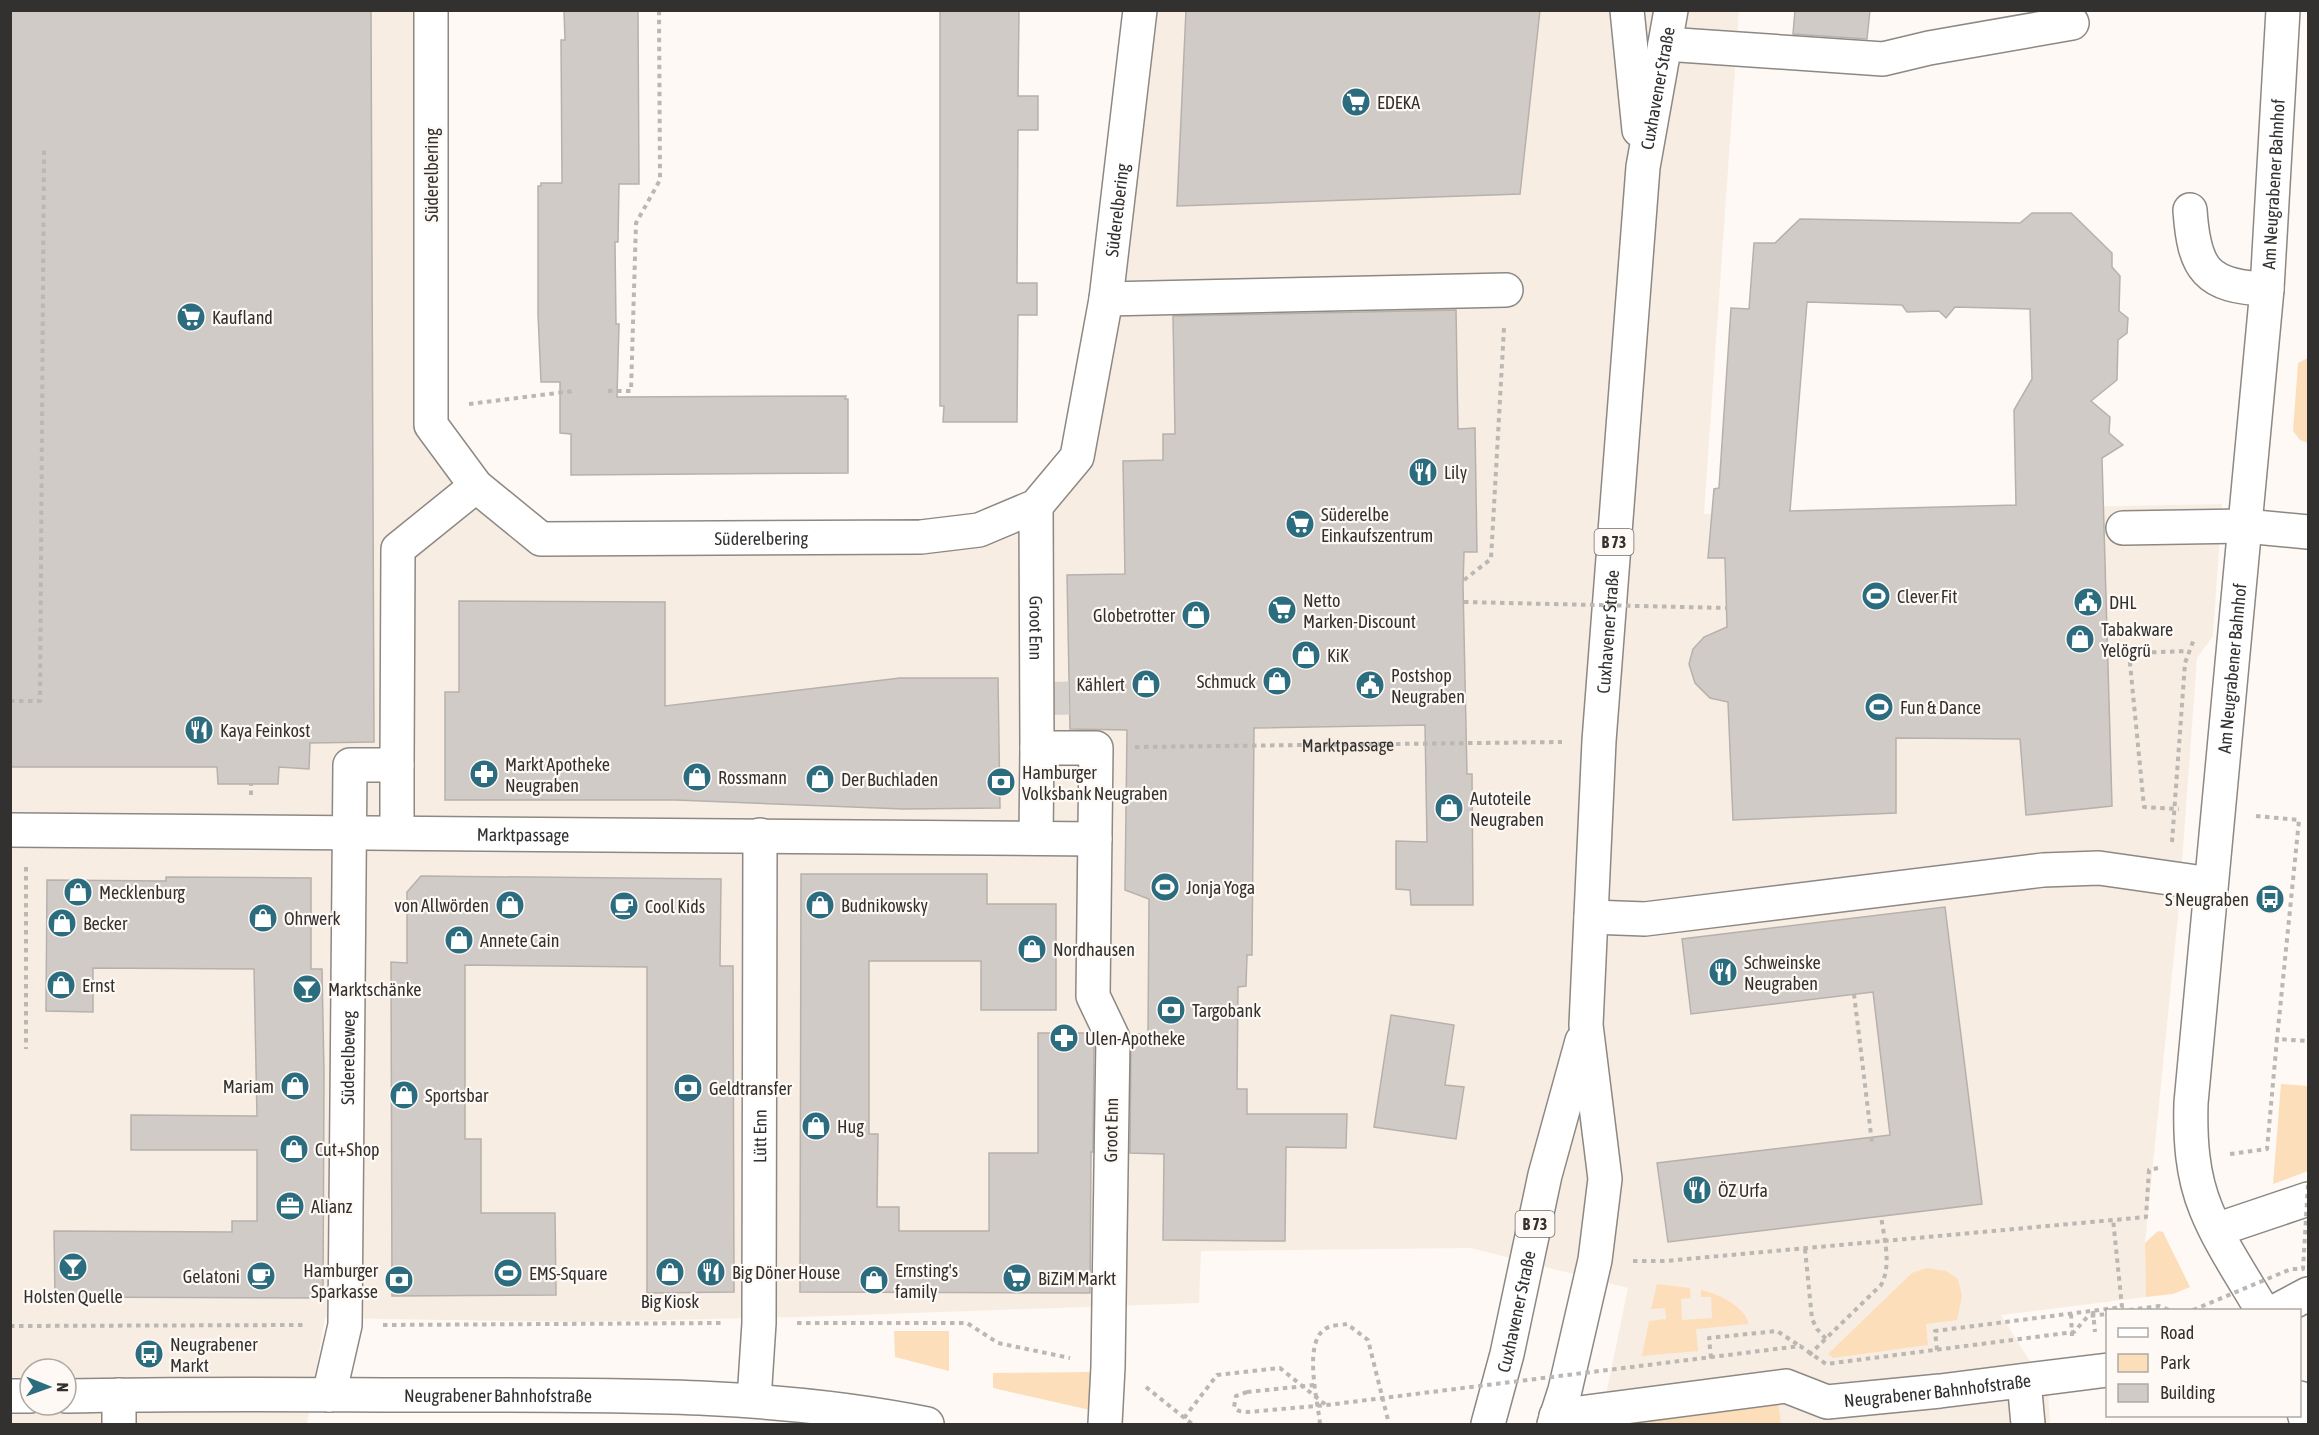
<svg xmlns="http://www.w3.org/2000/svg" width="2319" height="1435" font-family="'Asap Condensed',sans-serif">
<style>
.built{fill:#f8ede2;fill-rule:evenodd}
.green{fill:#fddebb}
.building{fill:#d0cbc6;stroke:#b6b1ac;stroke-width:1.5;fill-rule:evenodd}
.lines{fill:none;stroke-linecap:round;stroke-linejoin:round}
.minor-tunnel{stroke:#d5d1cd;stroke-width:33;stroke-dasharray:33 16;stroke-linecap:butt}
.minor-casing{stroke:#8d8883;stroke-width:36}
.major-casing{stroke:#8d8883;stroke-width:36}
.path{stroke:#bbb7b3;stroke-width:4;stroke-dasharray:4.5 4.5;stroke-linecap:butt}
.minor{stroke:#fff;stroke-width:33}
.major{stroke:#fff;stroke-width:33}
.path-bridge{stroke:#bbb7b3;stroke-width:4;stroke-dasharray:4.5 4.5;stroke-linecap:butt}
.labels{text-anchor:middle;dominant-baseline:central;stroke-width:4.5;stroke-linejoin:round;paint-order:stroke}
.shield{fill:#fef9f4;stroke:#706d6a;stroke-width:1.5}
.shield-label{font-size:16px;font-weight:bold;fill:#33312f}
.street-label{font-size:18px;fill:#33312f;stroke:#fef9f4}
.poi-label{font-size:18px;fill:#33312f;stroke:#fef9f4;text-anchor:start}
</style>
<rect width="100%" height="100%" fill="#fef9f4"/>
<path class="built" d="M10,11H427L429,426L540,540L979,532L1078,457L1139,11H1739L1704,514L2222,504L2213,636L2197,658L2178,916L2145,1243L2146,1297L2001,1315L2048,1390L2050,1424H1600L1628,1288L1471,1248L1201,1251L1199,1303L801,1317L575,1322L325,1318L307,1424H11ZM30,1369H66V1405H30Z"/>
<g class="green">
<path d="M2308,358V443L2300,440L2293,431L2298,363Z"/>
<path d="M2281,1084L2308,1086V1171L2273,1184Z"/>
<path d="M2158,1231L2163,1232L2190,1287L2173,1294L2146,1297L2145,1243Z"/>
<path d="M1927,1268L1946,1271L1958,1279L1962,1296L1957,1320L1926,1324L1928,1345L1833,1358L1828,1354L1912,1273Z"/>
<path d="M1657,1284L1690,1288L1691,1298L1681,1299L1682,1320L1712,1318L1711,1297H1701V1290C1719,1294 1744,1306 1749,1324L1696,1329L1698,1351L1642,1356L1649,1321L1666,1319L1665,1308L1651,1309Z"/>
<path d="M894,1331H949V1371L895,1357Z"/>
<path d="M1090,1372V1410L993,1388V1373Z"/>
<path d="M1778,1401L1781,1424H1634L1633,1420Z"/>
</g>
<g class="building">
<path d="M10,10H371L374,742L310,743L309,769L279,767L278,784H218L217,767H10Z"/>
<path d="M564,10H638L639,184H619L618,242H615L616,324H619L617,397L846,396L845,399H848V473L571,475V434L560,433V382H541L538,314V186H541V183H562L561,40H565Z"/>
<path d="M940,10H1019L1018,96H1038V130H1018L1017,283H1037V315H1018L1017,422H943L944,406H940Z"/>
<path d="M1186,10H1540L1520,194L1177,206Z"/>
<path d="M1795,10H1870L1867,39L1793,34Z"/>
<path d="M2032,213H2071L2112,253V267L2120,276L2119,311L2128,318L2127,333L2118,340L2117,380L2091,401L2110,417L2109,433L2123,445L2102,458L2112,806L2026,815L2020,739L1896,738V813L1733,820L1728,702L1710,698L1695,683L1689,664L1693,649L1704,637L1727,627L1725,558H1708L1714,489L1719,488L1731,308L1749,309L1754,243H1775L1800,219L2020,223ZM1807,302L1902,305L1907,312L1939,311L1946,318L1955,307L2030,309L2032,379L2014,410L2016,505L1790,511Z"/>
<path d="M1456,310L1458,429L1475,428L1477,552H1464L1463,585L1467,774H1472L1473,905H1411L1410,890L1396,889V841L1427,842L1425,725L1254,728L1252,955H1247L1246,986L1238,987L1237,1089H1247V1114H1347L1346,1148L1286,1147L1285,1241L1163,1240L1164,1154L1130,1153L1131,1034H1148L1149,899L1125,890L1127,730L1070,729L1067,575L1125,574L1123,461L1163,460V434H1175L1173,316Z"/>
<path d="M459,601L665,602V706L900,678H998L1000,808L903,809L676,800H445V692H459Z"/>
<path d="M801,874H987V904H1056V1010H981V961H869V1134H878L877,1207H899V1231H989V1153H1038V1033H1090L1094,1042L1093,1152H1091L1090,1293L800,1292Z"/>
<path d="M421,876L721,879L720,966H733L734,1292L647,1293V967L465,965V1139H481V1213H555L556,1295L392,1296L391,962L407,963V892Z"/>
<path d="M166,877L311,878V969H322L324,1072L323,1298L55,1297L54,1231L232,1232V1221H257V1150H131V1115L257,1116L254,969L93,968V1012L46,1011L47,880L166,881Z"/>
<path d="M1945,907L1982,1204L1668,1242L1657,1163L1890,1135L1873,992L1691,1014L1682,939Z"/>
<path d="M1391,1015L1454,1025L1445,1085L1464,1087L1456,1139L1374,1127Z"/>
</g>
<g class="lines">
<path class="minor-tunnel" d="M1037,699L1069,698"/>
<g class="minor-casing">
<g id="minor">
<path id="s2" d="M431,10V425L476,486L541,539L921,537L979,530L1036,506L1077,457L1106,299L1140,10"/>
<path d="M1665,44L1883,59L1929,48L2072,23"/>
<path d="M2190,210C2194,269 2206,287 2267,289"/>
<path d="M1106,299L1506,290"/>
<path id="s3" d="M1036,506L1037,748H1096L1093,996L1113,1038L1108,1367L1105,1424"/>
<path d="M2123,528L2245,526L2308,532"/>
<path d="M397,765V832"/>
<path id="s4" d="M10,830L1095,839"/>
<path d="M1036,838L1037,748"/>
<path d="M1591,917L1645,919L2043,870L2099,868L2211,884"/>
<path d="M2216,1230L2308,1199"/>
<path id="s5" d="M2262,1310C2243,1277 2220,1244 2206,1209C2192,1175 2190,1139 2191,1103L2267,289L2283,10"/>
<path d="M2278,1310L2308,1294"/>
<path d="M2024,1381L2028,1424"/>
<path id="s6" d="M329,1395L345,1325L350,765H397L398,549L476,486"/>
<path d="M10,1396H30"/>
<path id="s7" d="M66,1396C198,1393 330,1395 461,1395C618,1395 774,1393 927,1424"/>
<path d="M2300,1398L2307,1424"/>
<path id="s8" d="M754,1400L759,1323L760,835"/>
<path id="s9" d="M1556,1416L1786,1386L1827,1402L1940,1391L2108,1370"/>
<path d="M119,1424V1395"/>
</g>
</g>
<g class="major-casing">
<g id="major">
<path d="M1627,10L1639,130"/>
<path id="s10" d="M1488,1424L1507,1354L1545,1175L1582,1041"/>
<path id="s11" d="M1554,1424L1565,1390L1595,1260L1605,1179L1586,1025L1599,741L1643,167L1671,10"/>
</g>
</g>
<g class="path">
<path d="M608,391H631L636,223L660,180L659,10"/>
<path d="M469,404L573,391"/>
<path d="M1464,580L1491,559L1504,328"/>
<path d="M2129,653L2144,807L2179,809"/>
<path d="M2107,654L2188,651"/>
<path d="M10,701H40L44,150"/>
<path id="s1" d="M1135,747L1562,742"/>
<path d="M251,795V784"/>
<path d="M2256,816L2299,820L2277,1039"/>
<path d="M2172,842L2185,663L2194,639"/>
<path d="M26,867V1049"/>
<path d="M1854,994L1872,1143"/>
<path d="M2230,1154L2267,1149L2277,1039L2308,1041"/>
<path d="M1805,1249L1812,1319L1817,1329L1826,1339"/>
<path d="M1633,1261H1665L2146,1217L2149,1170L2158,1168"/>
<path d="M2129,1310L2159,1306L2169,1310"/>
<path d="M2093,1311L2095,1332"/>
<path d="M2071,1314L2072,1336"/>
<path d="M797,1323H967L998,1343L1070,1358"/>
<path d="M383,1325L721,1323"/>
<path d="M10,1326L307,1325"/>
<path d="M1937,1350L1935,1331L2122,1307L2113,1219"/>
<path d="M1809,1355L1881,1285C1892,1265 1884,1238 1881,1216"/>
<path d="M1711,1358L1709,1338L1777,1331L1800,1346"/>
<path d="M1146,1387L1192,1424"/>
<path d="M1247,1392L1315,1385"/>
<path d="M1320,1424C1318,1401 1301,1337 1329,1327C1334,1325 1342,1325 1347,1324L1368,1340L1389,1424"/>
</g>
<use href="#minor" class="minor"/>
<use href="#major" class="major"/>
<g class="path-bridge">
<path d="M1464,602L1727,608"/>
<path d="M2193,1310L2291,1269H2303L2308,1184"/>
<path d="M1247,1392L1236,1396L1234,1407L1239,1411L1248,1412L1327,1405L1800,1346L1826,1364L2074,1332L2088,1316L2108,1314"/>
<path d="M1184,1418L1217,1375L1280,1368L1326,1405"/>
</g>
</g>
<defs>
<g id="supermarket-disc" transform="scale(1.5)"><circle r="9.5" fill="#2b6c7f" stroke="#fef9f4"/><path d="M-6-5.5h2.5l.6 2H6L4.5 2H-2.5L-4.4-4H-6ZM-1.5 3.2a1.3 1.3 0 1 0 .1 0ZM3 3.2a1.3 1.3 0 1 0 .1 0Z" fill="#fff"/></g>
<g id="restaurant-disc" transform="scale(1.5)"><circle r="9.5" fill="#2b6c7f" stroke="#fef9f4"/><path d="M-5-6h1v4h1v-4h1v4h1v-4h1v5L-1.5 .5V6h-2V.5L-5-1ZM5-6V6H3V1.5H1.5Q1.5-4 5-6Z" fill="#fff"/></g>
<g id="stadium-disc" transform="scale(1.5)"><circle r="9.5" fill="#2b6c7f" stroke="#fef9f4"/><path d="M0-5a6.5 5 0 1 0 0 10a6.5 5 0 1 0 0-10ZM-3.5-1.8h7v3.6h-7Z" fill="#fff"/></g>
<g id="civic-disc" transform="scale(1.5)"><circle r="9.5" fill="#2b6c7f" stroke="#fef9f4"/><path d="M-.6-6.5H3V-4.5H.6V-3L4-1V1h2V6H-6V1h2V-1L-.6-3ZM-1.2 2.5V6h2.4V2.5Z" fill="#fff"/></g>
<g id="shop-disc" transform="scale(1.5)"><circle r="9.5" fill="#2b6c7f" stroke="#fef9f4"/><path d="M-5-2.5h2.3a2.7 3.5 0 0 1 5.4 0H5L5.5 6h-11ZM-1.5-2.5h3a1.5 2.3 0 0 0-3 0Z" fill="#fff"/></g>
<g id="pharmacy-disc" transform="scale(1.5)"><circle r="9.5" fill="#2b6c7f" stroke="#fef9f4"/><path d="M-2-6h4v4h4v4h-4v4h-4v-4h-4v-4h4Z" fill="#fff"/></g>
<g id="bank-disc" transform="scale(1.5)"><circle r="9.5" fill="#2b6c7f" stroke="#fef9f4"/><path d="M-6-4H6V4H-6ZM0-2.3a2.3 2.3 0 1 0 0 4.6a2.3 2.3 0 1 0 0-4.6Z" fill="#fff"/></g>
<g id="bus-disc" transform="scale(1.5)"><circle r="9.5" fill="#2b6c7f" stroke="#fef9f4"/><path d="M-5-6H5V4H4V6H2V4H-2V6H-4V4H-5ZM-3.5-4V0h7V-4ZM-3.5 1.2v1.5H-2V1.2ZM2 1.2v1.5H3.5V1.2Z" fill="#fff"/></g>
<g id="cafe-disc" transform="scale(1.5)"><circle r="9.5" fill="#2b6c7f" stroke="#fef9f4"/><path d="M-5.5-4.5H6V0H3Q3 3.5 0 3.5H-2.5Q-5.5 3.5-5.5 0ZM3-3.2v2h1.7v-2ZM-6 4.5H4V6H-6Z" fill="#fff"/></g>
<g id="bar-disc" transform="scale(1.5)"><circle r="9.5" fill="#2b6c7f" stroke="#fef9f4"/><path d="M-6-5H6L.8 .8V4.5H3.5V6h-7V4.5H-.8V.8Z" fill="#fff"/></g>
<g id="office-disc" transform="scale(1.5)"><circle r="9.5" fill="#2b6c7f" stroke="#fef9f4"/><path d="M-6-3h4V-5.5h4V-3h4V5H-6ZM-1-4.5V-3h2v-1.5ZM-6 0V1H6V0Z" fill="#fff"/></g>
</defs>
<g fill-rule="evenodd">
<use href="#supermarket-disc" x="1356" y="102"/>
<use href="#supermarket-disc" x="191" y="317"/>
<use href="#restaurant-disc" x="1423" y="472"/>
<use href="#supermarket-disc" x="1300" y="524"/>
<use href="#stadium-disc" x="1876" y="596"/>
<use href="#civic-disc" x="2088" y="602"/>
<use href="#supermarket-disc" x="1282" y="610"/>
<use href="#shop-disc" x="1196" y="615"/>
<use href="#shop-disc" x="2080" y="639"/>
<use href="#shop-disc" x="1306" y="655"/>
<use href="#shop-disc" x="1277" y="681"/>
<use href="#shop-disc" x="1146" y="684"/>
<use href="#civic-disc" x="1370" y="685"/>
<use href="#stadium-disc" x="1879" y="707"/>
<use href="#restaurant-disc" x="199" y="730"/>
<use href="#pharmacy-disc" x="484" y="774"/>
<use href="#shop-disc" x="697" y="777"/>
<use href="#shop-disc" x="820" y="779"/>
<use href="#bank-disc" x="1001" y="782"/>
<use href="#shop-disc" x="1449" y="808"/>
<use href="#stadium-disc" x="1165" y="887"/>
<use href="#shop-disc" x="78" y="892"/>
<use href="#bus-disc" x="2270" y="899"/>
<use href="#shop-disc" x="510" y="905"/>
<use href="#shop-disc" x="820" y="905"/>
<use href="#cafe-disc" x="624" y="906"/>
<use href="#shop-disc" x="263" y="918"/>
<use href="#shop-disc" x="62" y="923"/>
<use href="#shop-disc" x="459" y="940"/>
<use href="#shop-disc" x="1032" y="949"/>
<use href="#restaurant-disc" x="1723" y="972"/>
<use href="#shop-disc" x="61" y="985"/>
<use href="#bar-disc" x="307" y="989"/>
<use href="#bank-disc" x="1171" y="1010"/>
<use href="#pharmacy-disc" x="1064" y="1038"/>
<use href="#shop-disc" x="295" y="1086"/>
<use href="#bank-disc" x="688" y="1088"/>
<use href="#shop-disc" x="404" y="1095"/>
<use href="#shop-disc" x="816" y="1126"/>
<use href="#shop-disc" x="294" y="1149"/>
<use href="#restaurant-disc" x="1697" y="1190"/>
<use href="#office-disc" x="290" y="1206"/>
<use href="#bar-disc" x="73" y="1267"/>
<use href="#shop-disc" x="670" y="1272"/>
<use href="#restaurant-disc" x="711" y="1272"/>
<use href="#stadium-disc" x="508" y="1273"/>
<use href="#cafe-disc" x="261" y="1276"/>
<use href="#supermarket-disc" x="1017" y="1278"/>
<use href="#bank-disc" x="399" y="1280"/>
<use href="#shop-disc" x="874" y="1280"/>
<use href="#bus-disc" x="149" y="1354"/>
</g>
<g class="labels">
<g class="shield">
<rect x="1594.5" y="529" width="39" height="26" rx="4.5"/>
<rect x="1515.5" y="1211" width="39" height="26" rx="4.5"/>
</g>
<g class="shield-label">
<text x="1614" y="542">B 73</text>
<text x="1535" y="1224">B 73</text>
</g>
<g class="street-label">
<text stroke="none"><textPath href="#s11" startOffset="1346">Cuxhavener Straße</textPath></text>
<text transform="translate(431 175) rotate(-90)">Süderelbering</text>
<text stroke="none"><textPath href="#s5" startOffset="1146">Am Neugrabener Bahnhof</textPath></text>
<text stroke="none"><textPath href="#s2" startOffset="1389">Süderelbering</textPath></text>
<text stroke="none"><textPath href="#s2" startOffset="795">Süderelbering</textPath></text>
<text stroke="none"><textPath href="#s3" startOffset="122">Groot Enn</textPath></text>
<text stroke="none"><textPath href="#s11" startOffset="800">Cuxhavener Straße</textPath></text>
<text stroke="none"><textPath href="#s5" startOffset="660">Am Neugrabener Bahnhof</textPath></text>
<text stroke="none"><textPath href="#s1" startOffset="213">Marktpassage</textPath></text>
<text stroke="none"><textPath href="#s4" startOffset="513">Marktpassage</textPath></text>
<text stroke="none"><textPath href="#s6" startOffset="339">Süderelbeweg</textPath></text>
<text transform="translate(1111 1130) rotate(-89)">Groot Enn</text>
<text stroke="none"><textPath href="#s8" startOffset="264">Lütt Enn</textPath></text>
<text stroke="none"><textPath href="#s10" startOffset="116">Cuxhavener Straße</textPath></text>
<text stroke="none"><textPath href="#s9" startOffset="387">Neugrabener Bahnhofstraße</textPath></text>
<text stroke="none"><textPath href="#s7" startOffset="432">Neugrabener Bahnhofstraße</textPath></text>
</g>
<g class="poi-label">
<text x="1377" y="102">EDEKA</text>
<text x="212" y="317">Kaufland</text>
<text x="1444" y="472">Lily</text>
<text x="1321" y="514">Süderelbe<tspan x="1321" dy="21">Einkaufszentrum</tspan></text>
<text x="1897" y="596">Clever Fit</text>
<text x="1303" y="600">Netto<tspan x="1303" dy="21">Marken-Discount</tspan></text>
<text x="2109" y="602">DHL</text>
<text x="1175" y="615" text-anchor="end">Globetrotter</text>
<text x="2101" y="629">Tabakware<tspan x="2101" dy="21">Yelögrü</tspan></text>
<text x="1327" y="655">KiK</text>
<text x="1391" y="675">Postshop<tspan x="1391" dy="21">Neugraben</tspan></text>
<text x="1256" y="681" text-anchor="end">Schmuck</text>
<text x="1125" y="684" text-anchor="end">Kählert</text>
<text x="1900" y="707">Fun &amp; Dance</text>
<text x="220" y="730">Kaya Feinkost</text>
<text x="505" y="764">Markt Apotheke<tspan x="505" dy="21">Neugraben</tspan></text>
<text x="1022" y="772">Hamburger<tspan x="1022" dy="21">Volksbank Neugraben</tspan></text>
<text x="718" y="777">Rossmann</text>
<text x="841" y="779">Der Buchladen</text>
<text x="1470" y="798">Autoteile<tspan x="1470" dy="21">Neugraben</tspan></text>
<text x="1186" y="887">Jonja Yoga</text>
<text x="99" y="892">Mecklenburg</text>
<text x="2249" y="899" text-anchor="end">S Neugraben</text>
<text x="489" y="905" text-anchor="end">von Allwörden</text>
<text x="841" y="905">Budnikowsky</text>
<text x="645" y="906">Cool Kids</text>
<text x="284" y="918">Ohrwerk</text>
<text x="83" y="923">Becker</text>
<text x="480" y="940">Annete Cain</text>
<text x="1053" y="949">Nordhausen</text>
<text x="1744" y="962">Schweinske<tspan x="1744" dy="21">Neugraben</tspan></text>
<text x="82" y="985">Ernst</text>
<text x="328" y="989">Marktschänke</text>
<text x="1192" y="1010">Targobank</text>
<text x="1085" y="1038">Ulen-Apotheke</text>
<text x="274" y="1086" text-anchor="end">Mariam</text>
<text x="709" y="1088">Geldtransfer</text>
<text x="425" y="1095">Sportsbar</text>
<text x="837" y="1126">Hug</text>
<text x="315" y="1149">Cut+Shop</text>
<text x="1718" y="1190">ÖZ Urfa</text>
<text x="311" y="1206">Alianz</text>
<text x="378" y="1270" text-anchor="end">Hamburger<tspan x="378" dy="21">Sparkasse</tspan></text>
<text x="895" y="1270">Ernsting's<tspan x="895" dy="21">family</tspan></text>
<text x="732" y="1272">Big Döner House</text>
<text x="529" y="1273">EMS-Square</text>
<text x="240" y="1276" text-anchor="end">Gelatoni</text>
<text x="1038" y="1278">BiZiM Markt</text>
<text x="73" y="1296" text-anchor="middle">Holsten Quelle</text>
<text x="670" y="1301" text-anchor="middle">Big Kiosk</text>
<text x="170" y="1344">Neugrabener<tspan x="170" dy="21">Markt</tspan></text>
</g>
</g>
<rect width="2319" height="1435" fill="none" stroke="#33312f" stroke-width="24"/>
<rect x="2106" y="1309" width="195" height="108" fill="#fef9f4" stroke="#ada9a5" stroke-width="1.5"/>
<rect x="2118" y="1328" width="30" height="9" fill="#ffffff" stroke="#ada9a5" stroke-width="1.5"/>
<text x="2160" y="1339" font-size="18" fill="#33312f">Road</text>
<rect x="2118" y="1354" width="30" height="18" fill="#fddebb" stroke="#ada9a5" stroke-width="1.5"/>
<text x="2160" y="1369" font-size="18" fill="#33312f">Park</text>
<rect x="2118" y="1384" width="30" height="18" fill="#d0cbc6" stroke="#ada9a5" stroke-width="1.5"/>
<text x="2160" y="1399" font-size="18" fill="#33312f">Building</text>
<g transform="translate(48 1387) rotate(91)"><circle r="28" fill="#fef9f4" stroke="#ada9a5" stroke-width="1.5"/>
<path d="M0-4.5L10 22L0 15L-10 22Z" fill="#2b6c7f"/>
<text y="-9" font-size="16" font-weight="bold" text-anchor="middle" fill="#33312f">N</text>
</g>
</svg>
